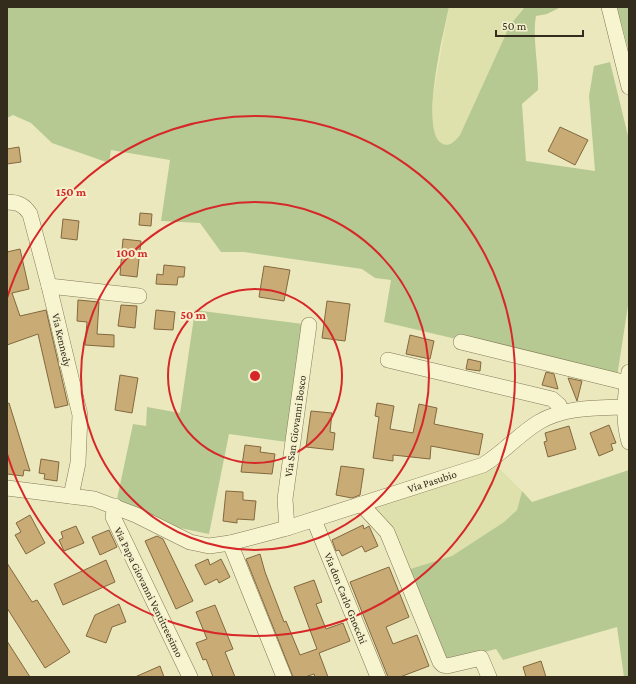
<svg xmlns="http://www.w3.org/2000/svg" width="636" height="684" font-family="'Crimson Pro',serif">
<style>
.farmland{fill:#dee1ac}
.green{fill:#b6c993}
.building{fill:#c9ab75;stroke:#82683e}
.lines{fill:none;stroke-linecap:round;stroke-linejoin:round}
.minor-casing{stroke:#837957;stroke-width:16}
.minor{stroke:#f7f4d0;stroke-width:15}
.ring{fill:none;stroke:#d62828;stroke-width:2}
.labels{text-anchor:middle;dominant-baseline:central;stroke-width:4;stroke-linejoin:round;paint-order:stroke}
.street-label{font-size:11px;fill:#332c1c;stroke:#f4f1cd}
.centre{fill:#d62828;stroke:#f4f1cd;stroke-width:2}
.ring-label{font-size:12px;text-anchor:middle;font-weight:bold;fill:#d62828;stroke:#f4f1cd;stroke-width:4;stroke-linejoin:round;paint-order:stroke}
</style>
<rect width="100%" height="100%" fill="#ece8be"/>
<g class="farmland">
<path d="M449,7H525L510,25L460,135L454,142L445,145L441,143L436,139L432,124L433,95Z"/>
<path d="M497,466L522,491L517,510L504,522L452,556L407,570L372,510Z"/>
</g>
<g class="green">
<path d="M7,7H449C446,19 444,31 441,43C438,61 422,136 443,144C450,147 456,140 460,135L510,25L525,7H561L547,14L536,16C532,37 539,67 538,90L522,104L526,161L595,171L589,96L594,66L610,62L629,140V299L617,377L384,322L391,280L375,278L362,269L244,252H221L200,223L161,221L170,160L111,150L109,163L52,143L31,123L13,115L7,118Z"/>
<path d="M617,7H629V52Z"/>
<path d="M195,310L303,324L287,442L229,434L209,534L170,526L117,499L133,424L146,426L147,407L180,413Z"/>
<path d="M629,470V677H624L617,627L503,660L496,649L447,662L407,570L452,556L504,522L517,510L522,491L532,502Z"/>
</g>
<g class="building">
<path d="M560,127L588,140L575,165L548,151Z"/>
<path d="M19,147L21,162L7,164V149Z"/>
<path d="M140,213L152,214L151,226L139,225Z"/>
<path d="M63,219L79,221L77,240L61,238Z"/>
<path d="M123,239L141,241L137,277L120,275Z"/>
<path d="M20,249L29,289L12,293L20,316L46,310L68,405L55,408L38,334L7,345V252Z"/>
<path d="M164,265L185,267L184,277H178L177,285L156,284L157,274L163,275Z"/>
<path d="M264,266L290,270L284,301L259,297Z"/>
<path d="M78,300L99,302L97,334L114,335V347L85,345L87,322L77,321Z"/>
<path d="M327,301L350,304L345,341L322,338Z"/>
<path d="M121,305L137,306L135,328L118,326Z"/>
<path d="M156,310L175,312L173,330L154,329Z"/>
<path d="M410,335L434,341L430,359L406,354Z"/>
<path d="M468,359L481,362L480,371L466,369Z"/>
<path d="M546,372L554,374L558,389L542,385Z"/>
<path d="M120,375L138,378L132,413L115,410Z"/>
<path d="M568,378L582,381L577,401Z"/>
<path d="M9,403L30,471L24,470L23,476L7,474V404Z"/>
<path d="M377,403L394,406L390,429L413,433L419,404L437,408L434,424L483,434L479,455L431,446L430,459L393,455V461L373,458L379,417L375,416Z"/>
<path d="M311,411L332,413L330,432L335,433L333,450L306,447Z"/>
<path d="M609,425L616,443L611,444L613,450L599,456L590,433Z"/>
<path d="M569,426L576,449L548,457L544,442L547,441L545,433Z"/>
<path d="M245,445L261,447L260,452L275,454L272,474L241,472Z"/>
<path d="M41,459L59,462L57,481L44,479L45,474L39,473Z"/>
<path d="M341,466L364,469L360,495L352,498L336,495Z"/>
<path d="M226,491L243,492V500L256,501L254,520L237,519V523L223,521Z"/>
<path d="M30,515L45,543L26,554L15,535L21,532L16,523Z"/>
<path d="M363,525L364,529L369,526L378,546L365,552L362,546L342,556L339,550L336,551L332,540Z"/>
<path d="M76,526L84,543L64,551L59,540L63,538L61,532Z"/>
<path d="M109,530L117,547L100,555L92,537Z"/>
<path d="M157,536L163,539L193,601L176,609L145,541Z"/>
<path d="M260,554L265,572L284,622L286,621L300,655L317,649L294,587L314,580L322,602L316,604L326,629L343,623L350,641L319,653L328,677H315L314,674L305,677H293L246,559Z"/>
<path d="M208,559L210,565L221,559L230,577L219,583L217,579L205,585L195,565Z"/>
<path d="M106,560L115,582L63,605L54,584Z"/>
<path d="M7,563L32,602L37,600L70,652L45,668L7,608Z"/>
<path d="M389,567L409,617L386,627L393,644L417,635L429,666L400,677H388L350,582Z"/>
<path d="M119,604L126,622L112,627L106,643L86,636L95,615Z"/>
<path d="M215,605L233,649L225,652L235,677H213L206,659L203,660L196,643L207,639L196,612Z"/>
<path d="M7,641L30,677H7Z"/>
<path d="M541,661L546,677H526L523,667Z"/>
<path d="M160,666L164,677H135Z"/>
</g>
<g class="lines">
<g class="minor-casing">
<g id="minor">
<path d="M609,7L629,87"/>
<path d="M7,202C18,202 24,205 30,214L49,286L80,415L78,463L71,496"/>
<path d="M49,286L139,296"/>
<path d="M461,342L627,383"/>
<path d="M388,360L552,399L559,405L562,412"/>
<path d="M629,372C625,397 622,417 629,442"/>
<path d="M7,488L94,499L136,515L190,542L209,546L230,543L287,528L483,465C503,453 519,434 539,422C565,407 595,408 624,407"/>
<path d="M361,504L387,532L440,662L443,665L447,666L481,658L489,677"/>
<path d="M115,506L113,517L190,677"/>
<path d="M314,520L378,677"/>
<path d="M287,528L285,499L309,325"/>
<path d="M230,543L284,677"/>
</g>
</g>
<use href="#minor" class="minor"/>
</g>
<g class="ring">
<circle cx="255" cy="376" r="87"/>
<circle cx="255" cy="376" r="174"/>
<path d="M7 298A260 260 0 1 1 7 454"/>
</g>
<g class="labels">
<g class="street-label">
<text transform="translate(62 340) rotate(77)">Via Kennedy</text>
<text transform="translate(295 426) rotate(-82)">Via San Giovanni Bosco</text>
<text transform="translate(432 481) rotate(-18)">Via Pasubio</text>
<text transform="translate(149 592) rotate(64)">Via Papa Giovanni Ventitreesimo</text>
<text transform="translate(346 598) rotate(68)">Via don Carlo Gnocchi</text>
</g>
</g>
<circle cx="255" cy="376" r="6" class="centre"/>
<g class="ring-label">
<text x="71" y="196">150 m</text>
<text x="132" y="257">100 m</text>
<text x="193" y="319">50 m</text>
</g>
<rect width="636" height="684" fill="none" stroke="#332c1c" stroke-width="16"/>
<path d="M496 30v6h87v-6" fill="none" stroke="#332c1c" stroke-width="2"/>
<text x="502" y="30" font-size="12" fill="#332c1c" stroke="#f4f1cd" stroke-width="3" paint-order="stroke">50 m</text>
</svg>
